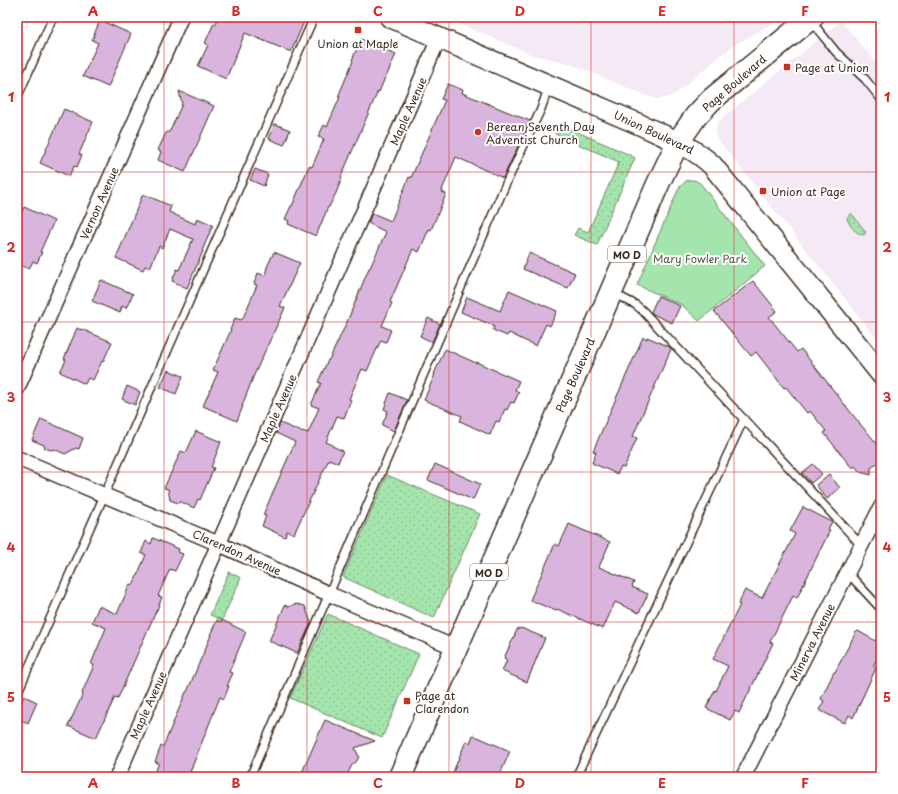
<svg xmlns="http://www.w3.org/2000/svg" width="898" height="794" font-family="'Playpen Sans',sans-serif">
<style>
.built{fill:#f4e9f5}
.grass{fill:url(#grass-dots);stroke:#708766}
.park{fill:#a4e4ad;stroke:#708766}
.building{fill:#d9b5de;stroke:#3b2a1e}
.lines{fill:none;stroke-linecap:round;stroke-linejoin:round}
.lane-casing{stroke:#3b2a1e;stroke-width:10}
.street-casing{stroke:#3b2a1e;stroke-width:17}
.secondary-casing{stroke:#3b2a1e;stroke-width:23}
.primary-casing{stroke:#3b2a1e;stroke-width:25}
.lane{stroke:#fff;stroke-width:7}
.street{stroke:#fff;stroke-width:14}
.secondary{stroke:#fff;stroke-width:20}
.primary{stroke:#fff;stroke-width:22}
.grid{fill:none;stroke:#d62828;stroke-width:1;stroke-opacity:0.55}
.poi-dot{fill:#c8321e;stroke:#fff;stroke-width:1.5}
.labels{text-anchor:middle;dominant-baseline:central;stroke-width:4;stroke-linejoin:round;paint-order:stroke}
.shield{fill:#fff;stroke:#766a62;stroke-width:1}
.shield-label{font-size:10px;font-weight:bold;fill:#3b2a1e}
.poi-label{font-size:11px;fill:#3b2a1e;stroke:#fff;text-anchor:start}
.street-label{font-size:11px;fill:#3b2a1e;stroke:#fff}
.park-label{font-size:11px;fill:#555842;stroke:#fff}
.neatline{fill:none;stroke:#d62828;stroke-width:1.5}
.grid-label{font-size:13px;text-anchor:middle;font-weight:bold;fill:#d62828}
</style>
<defs>
<pattern id="grass-dots" width="8" height="8" patternUnits="userSpaceOnUse"><rect width="8" height="8" fill="#a4e4ad"/><path d="M2 2h.1M6 6h.1" fill="none" stroke="#8ec494" stroke-width="1.8" stroke-linecap="round"/></pattern>
</defs>
<rect width="100%" height="100%" fill="#fff"/>
<filter id="ink" filterUnits="userSpaceOnUse"><feTurbulence type="fractalNoise" baseFrequency=".025" numOctaves="2"/><feDisplacementMap in="SourceGraphic" scale="8" xChannelSelector="R" yChannelSelector="G"/><feConvolveMatrix kernelMatrix="1 2 1 2 8 2 1 2 1" color-interpolation-filters="sRGB"/></filter>
<g filter="url(#ink)">
<g class="built">
<path d="M443,17H767L773,23L731,47L674,95L666,98L657,99L647,96L571,64L533,55Z"/>
<path d="M841,21L881,69V344L716,137L715,131L716,127L721,119Z"/>
</g>
<g class="grass">
<path d="M559,124L630,155L635,158L597,245L574,235L578,228L588,232L619,162L555,134Z"/>
<path d="M850,214H852L865,231V234L863,235C856,234 849,225 847,218Z"/>
<path d="M387,475L480,514L434,618L343,577Z"/>
<path d="M229,572L241,578L222,620L210,615Z"/>
<path d="M328,614L419,654L382,738L290,698Z"/>
</g>
<path class="park" d="M689,180H694L700,183L765,266L699,321L682,305L637,285L679,188L686,181Z"/>
<g class="building">
<path d="M218,17H306L291,52L245,33L226,79L198,66L208,45L205,43L214,23L216,24Z"/>
<path d="M100,20L131,34L108,87L83,76L98,43L92,40Z"/>
<path d="M361,39L396,54L387,75H386L379,92L378,91L341,177L342,178L336,193L329,207H328L316,236L288,224L289,221L285,219L291,206H292L309,166L312,167L324,139L318,137L324,125L327,127L340,97H338L353,61L352,60Z"/>
<path d="M448,84L463,90L462,93L530,121L503,178L456,157L442,190H443L442,192L446,194L431,230L429,229L419,252L413,249L390,302L392,303L382,326L391,330L386,342L381,340L367,371L362,369L349,399L351,400L344,418L337,416L326,442L333,445L332,446L343,451L338,463L329,459L305,510L294,534L287,531L285,537L262,526L266,516L263,515L295,442L276,433L280,423L302,432V431L308,433L319,408L311,405L321,383L318,382L328,360H329L347,322L369,268H370L386,232L368,223L372,213L391,221L409,177L411,178L445,100L441,99Z"/>
<path d="M179,91L214,106L185,172L158,160L161,152L158,150L166,133L170,131L182,104Z"/>
<path d="M64,109L93,122L79,154L82,155L77,167L74,166L69,176L40,163Z"/>
<path d="M275,124L290,130L284,145L269,139Z"/>
<path d="M255,169L268,174L264,186L250,180Z"/>
<path d="M143,194L171,206L169,212L195,224L197,218L213,225L202,251H203L187,288L172,281L177,269L179,270L193,239L170,229L162,248L159,246L150,268L145,266L143,270L116,258Z"/>
<path d="M24,207L54,221L40,252H42L37,263L33,261L29,269L17,264V223Z"/>
<path d="M274,252L300,263L280,306L285,308L254,375L242,406H243L237,421L203,406L218,372L213,370L231,330H230L235,318L241,320L243,318L257,285L254,284L258,273L265,276L267,267Z"/>
<path d="M529,253L575,273L568,288L523,269Z"/>
<path d="M101,280L133,294L126,308L122,306L120,313L92,301Z"/>
<path d="M753,281L777,311L769,317L797,352L801,349L860,424L881,448V460L871,468V475L860,472L855,466L852,468L824,433L826,431L810,411L807,413L786,387L784,388L756,352L751,356L714,311Z"/>
<path d="M509,290L557,311L550,326L546,324L536,346L509,333L507,336L493,330L494,326L461,312L467,297L500,311Z"/>
<path d="M658,296L680,306L672,323L653,314L651,312Z"/>
<path d="M428,318L440,324L432,342L420,336Z"/>
<path d="M77,328L81,330V329L112,342L103,362L102,361L93,380L88,378L85,384L60,372L66,360L64,359Z"/>
<path d="M643,337L647,339V337L670,347L671,349L633,436L637,438L624,468L621,467L617,474L592,463L596,452L593,451Z"/>
<path d="M445,349L476,363V362L519,381L515,390L519,392L514,403L511,402L507,410L505,409L499,422L496,421L490,435L460,421L462,416L424,400L435,374H434Z"/>
<path d="M168,370L183,376L176,394L160,387Z"/>
<path d="M127,386L140,392L135,405L122,399Z"/>
<path d="M390,393L407,400L394,431L382,425L388,411L384,409Z"/>
<path d="M41,419L83,438L79,449L76,448L65,454L54,449L51,450L45,448L44,445L32,440Z"/>
<path d="M196,431L221,442L212,465L211,467L214,468L200,500L198,499L194,508L181,502L178,503L170,500L168,489L164,488L181,451L186,453Z"/>
<path d="M435,464L480,484L473,500L428,480Z"/>
<path d="M813,464L822,474L811,483L802,473Z"/>
<path d="M829,474L840,488L827,499L816,485Z"/>
<path d="M803,507L832,522L828,529L830,530L797,598L793,596L770,642L773,643L739,713L735,711L730,720L706,708L715,690L716,691L728,666L713,659L740,605L738,604L745,590L762,598L795,534L790,531Z"/>
<path d="M569,524L610,542L599,567L634,582L632,587L648,594L639,613L615,602L603,629L557,609L556,611L530,600L555,544L559,546Z"/>
<path d="M153,538L179,549L178,552L183,554L175,571L170,569L158,596L162,597L157,610V609L118,698L115,697L96,738L68,726L83,694L82,693L94,665L91,664L106,628L92,622L99,606L117,614L130,584L133,585L146,555L141,553L146,541L151,544Z"/>
<path d="M296,604L305,606L311,623L297,653L269,641L285,605L288,607Z"/>
<path d="M217,620L221,622L222,620L246,632L229,672L233,673L227,686H229L224,699L220,697L188,777H153L159,763L155,762L161,746L163,747L186,692H187L211,635H210Z"/>
<path d="M518,628L520,629L521,628L545,638L527,682L502,671L507,660L504,658Z"/>
<path d="M858,631L881,644V651L873,666L876,668L853,718L849,715L845,723L819,710L824,701L821,699L834,672H835L856,632H857Z"/>
<path d="M24,696L37,702L28,723L17,718V712Z"/>
<path d="M325,720L375,741L355,748L359,757L356,762L352,765L346,777H300Z"/>
<path d="M473,735L510,751L499,777H451L466,741L470,743Z"/>
</g>
<g class="lines">
<g class="lane-casing">
<g id="lane">
<path d="M811,21L836,52L865,79L881,99"/>
<path d="M17,98L53,17"/>
<path d="M613,293L636,305L643,311L861,545"/>
<path d="M847,572L881,609"/>
<path d="M17,694L314,17"/>
<path d="M250,777L504,188L541,109L549,86"/>
<path d="M576,777L744,419"/>
</g>
</g>
<g class="street-casing">
<g id="street">
<path d="M17,389L181,17"/>
<path d="M17,458L219,544L329,594L456,648"/>
<path d="M117,777L439,38"/>
<path d="M743,777L881,507"/>
</g>
</g>
<g class="secondary-casing">
<path id="secondary" d="M390,17L641,125C666,137 692,146 712,165L881,374"/>
</g>
<g class="primary-casing">
<path id="primary" d="M400,777L658,184L678,142L696,116L711,100L812,17"/>
</g>
<use href="#lane" class="lane"/>
<use href="#street" class="street"/>
<use href="#secondary" class="secondary"/>
<use href="#primary" class="primary"/>
</g>
</g>
<path class="grid" d="M164,17V777M307,17V777M449,17V777M591,17V777M734,17V777M17,172H881M17,322H881M17,472H881M17,622H881"/>
<g class="poi-dot">
<rect x="354" y="26" width="8" height="8" rx="2"/>
<rect x="783" y="63" width="8" height="8" rx="2"/>
<circle cx="478" cy="132" r="4"/>
<rect x="759" y="187" width="8" height="8" rx="2"/>
<rect x="403" y="697" width="8" height="8" rx="2"/>
</g>
<g class="labels">
<g class="shield">
<rect x="608" y="246" width="38" height="16" rx="3"/>
<rect x="470" y="564" width="38" height="16" rx="3"/>
</g>
<g class="shield-label">
<text x="627" y="254">MO D</text>
<text x="489" y="572">MO D</text>
</g>
<g class="poi-label">
<text x="358" y="43" text-anchor="middle">Union at Maple</text>
<text x="795" y="67">Page at Union</text>
<text x="486" y="126">Berean Seventh Day<tspan x="486" dy="13">Adventist Church</tspan></text>
<text x="771" y="191">Union at Page</text>
<text x="415" y="695">Page at<tspan x="415" dy="13">Clarendon</tspan></text>
</g>
<g class="street-label">
<text transform="translate(734 83) rotate(-41)">Page Boulevard</text>
<text transform="translate(408 111) rotate(-66)">Maple Avenue</text>
<text transform="translate(654 132) rotate(25)">Union Boulevard</text>
<text transform="translate(99 203) rotate(-66)">Vernon Avenue</text>
<text transform="translate(575 375) rotate(-66)">Page Boulevard</text>
<text transform="translate(278 408) rotate(-66)">Maple Avenue</text>
<text transform="translate(237 552) rotate(24)">Clarendon Avenue</text>
<text transform="translate(812 642) rotate(-63)">Minerva Avenue</text>
<text transform="translate(148 705) rotate(-66)">Maple Avenue</text>
</g>
<g class="park-label">
<text x="700" y="258">Mary Fowler Park</text>
</g>
</g>
<rect width="898" height="794" fill="none" stroke="#fff" stroke-width="44"/>
<rect x="22" y="22" width="854" height="750" class="neatline"/>
<g class="grid-label">
<text x="93" y="16">A</text>
<text x="236" y="16">B</text>
<text x="378" y="16">C</text>
<text x="520" y="16">D</text>
<text x="662" y="16">E</text>
<text x="805" y="16">F</text>
<text x="11" y="102">1</text>
<text x="887" y="102">1</text>
<text x="11" y="252">2</text>
<text x="887" y="252">2</text>
<text x="11" y="402">3</text>
<text x="887" y="402">3</text>
<text x="11" y="552">4</text>
<text x="887" y="552">4</text>
<text x="11" y="702">5</text>
<text x="887" y="702">5</text>
<text x="93" y="788">A</text>
<text x="236" y="788">B</text>
<text x="378" y="788">C</text>
<text x="520" y="788">D</text>
<text x="662" y="788">E</text>
<text x="805" y="788">F</text>
</g>
</svg>
